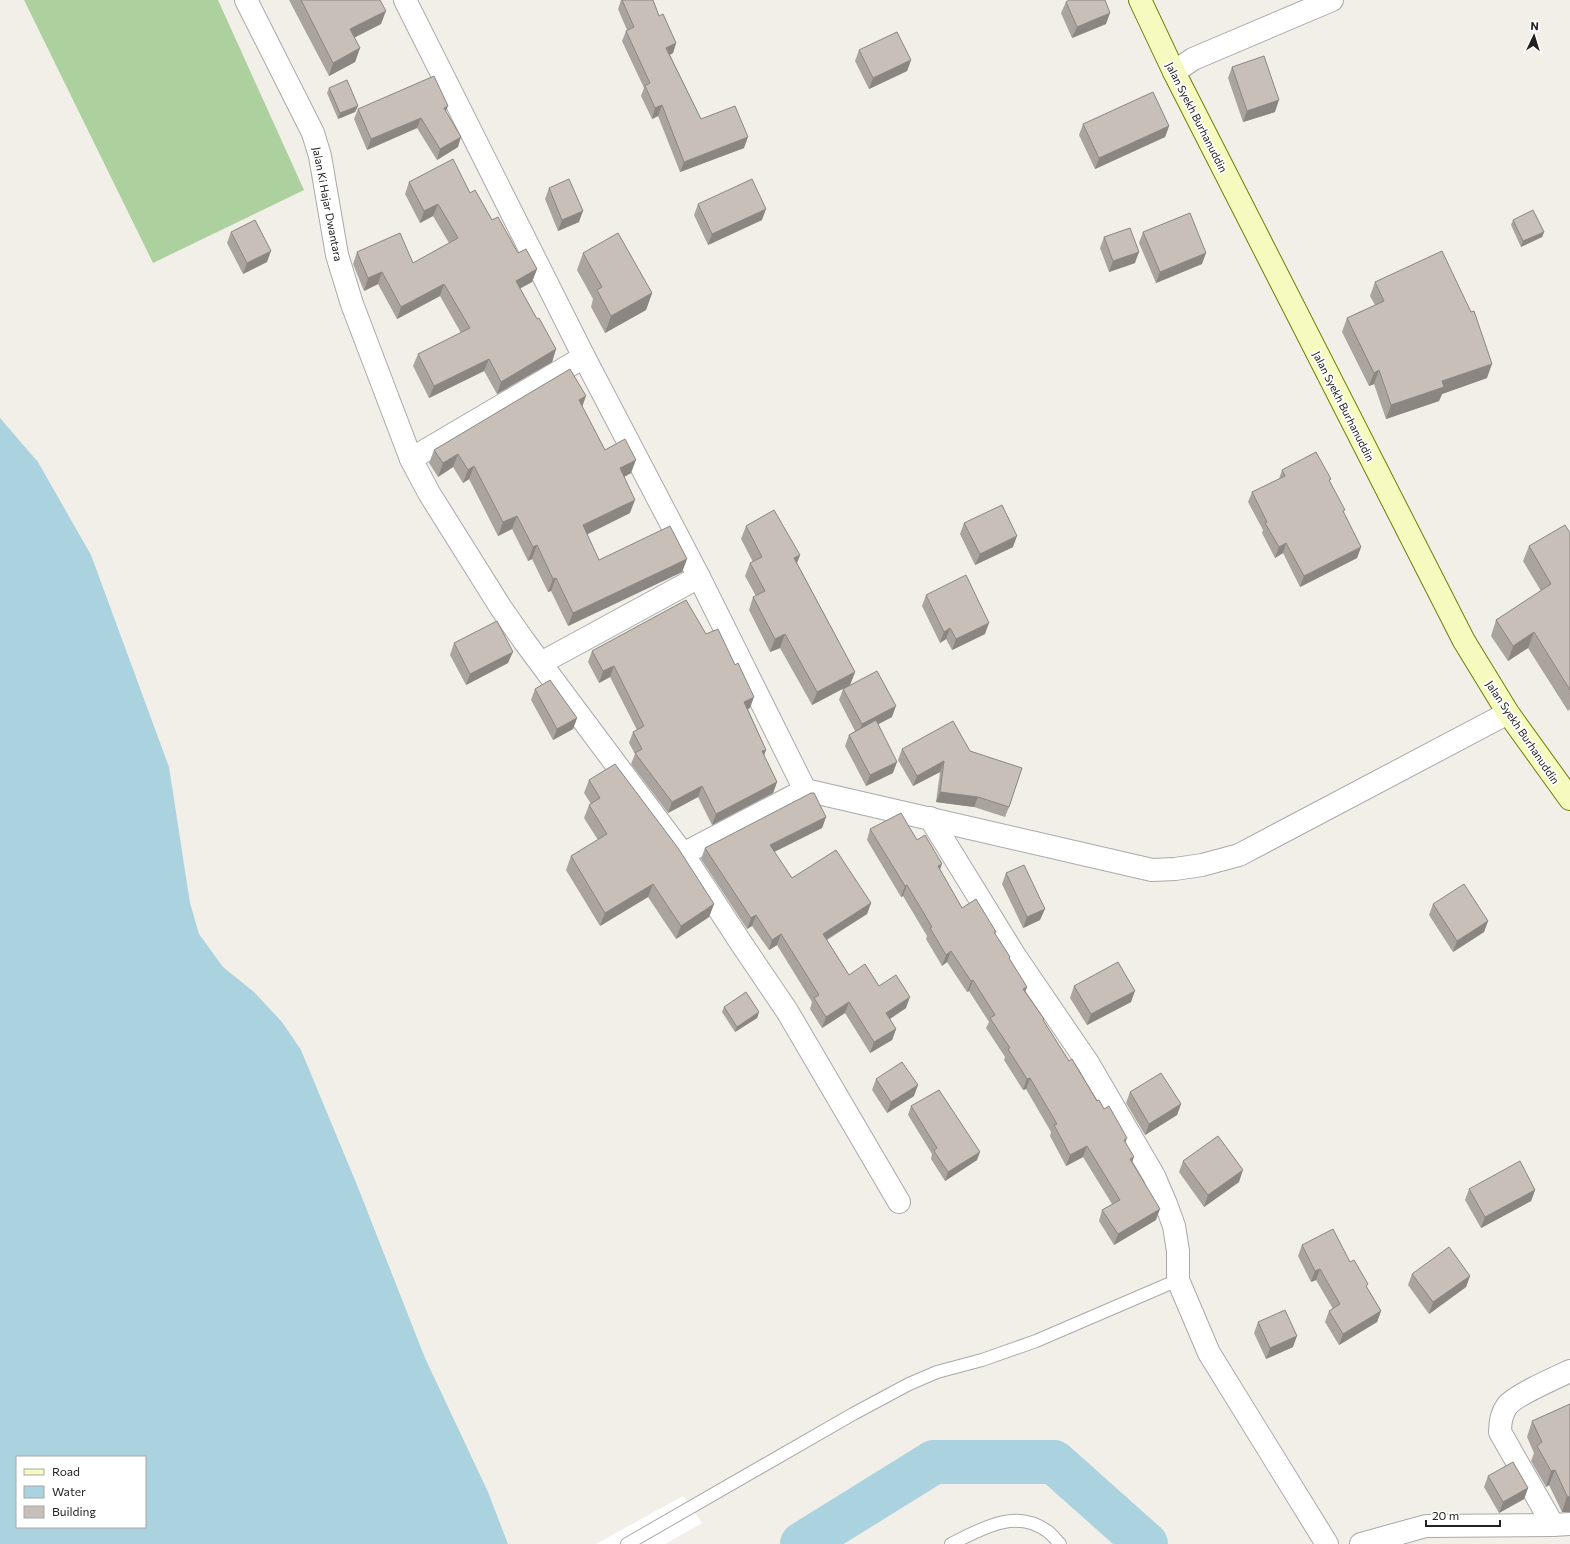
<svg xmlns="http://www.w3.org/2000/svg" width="1570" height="1544" font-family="Commissioner,sans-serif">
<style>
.forest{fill:#add19e}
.water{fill:#aad3df;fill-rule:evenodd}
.pier{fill:#fff}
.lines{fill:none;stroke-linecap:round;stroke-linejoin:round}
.river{stroke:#aad3df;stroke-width:44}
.service-casing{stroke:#a9a9a9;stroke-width:14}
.minor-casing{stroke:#a9a9a9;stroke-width:24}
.tertiary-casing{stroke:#a9a9a9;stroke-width:24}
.secondary-casing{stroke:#707d05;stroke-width:24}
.service{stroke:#fff;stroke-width:12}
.minor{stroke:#fff;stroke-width:22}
.tertiary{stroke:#fff;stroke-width:22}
.secondary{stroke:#f7fabf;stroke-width:22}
.wall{fill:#aba49e}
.shaded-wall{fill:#8b8681}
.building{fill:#c7bfb8;stroke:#8b8681}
.labels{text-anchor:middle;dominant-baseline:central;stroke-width:3.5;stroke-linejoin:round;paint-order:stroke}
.street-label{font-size:11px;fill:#222;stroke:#fff}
</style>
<rect width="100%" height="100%" fill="#f2efe9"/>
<path class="forest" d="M24,0H218L304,190L153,263Z"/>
<path class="water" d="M0,418L38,462L91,555L169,767L190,903L199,934L223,967L254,992L282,1022L301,1050L357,1185L425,1358L488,1492L508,1544H0ZM17,1457H145V1527H17Z"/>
<path class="pier" d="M683,1496L702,1523L665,1544H596Z"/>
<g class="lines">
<path class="river" d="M802,1544L934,1462H1054L1146,1544"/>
<g class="service-casing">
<g id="service">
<path d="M627,1544L853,1414L909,1384L937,1372L982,1360L1036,1341L1178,1280"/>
<path d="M951,1544C981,1529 1015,1508 1047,1531C1052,1534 1056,1540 1060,1544"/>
</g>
</g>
<g class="minor-casing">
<g id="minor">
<path d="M246,0L313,133L320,156L337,255L352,304L411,459L429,493L501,608L524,641L683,854L741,943L787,1011L899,1202"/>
<path d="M405,0L584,357L699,577L805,790L1152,870L1175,869L1202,865L1239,855L1508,713"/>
<path d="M411,459L584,357"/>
<path d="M541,663L699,577"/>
<path d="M930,818L1015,956L1088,1063L1154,1176L1166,1204L1174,1226L1178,1251V1280L1209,1353L1327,1544"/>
<path d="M683,854L805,790"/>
<path d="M1553,1525L1500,1432C1500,1422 1501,1414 1507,1406C1514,1396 1557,1377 1570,1371"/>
<path d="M1361,1544L1426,1526L1553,1525L1570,1524"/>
</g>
</g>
<g class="tertiary-casing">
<path id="tertiary" d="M1174,72L1193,59L1332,0"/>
</g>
<g class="secondary-casing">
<path id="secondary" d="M1140,0L1174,72L1464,641L1508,713L1570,799"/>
</g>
<use href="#service" class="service"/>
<use href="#minor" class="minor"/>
<use href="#tertiary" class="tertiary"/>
<use href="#secondary" class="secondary"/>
</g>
<g class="wall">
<path d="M289,0H380L381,24L354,38L360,48L355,62L329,76Z"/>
<path d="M621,0H653L659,16L676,43L673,53L670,55L701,119L744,148L680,172L658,116L652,119L641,96L644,88L622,41L626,31L627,30L618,9Z"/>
<path d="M1066,2L1106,24L1072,38L1061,13Z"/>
<path d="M859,50L911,60L907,71L869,89L855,61Z"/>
<path d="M1232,67L1275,112L1243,122L1228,78Z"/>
<path d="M329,88L358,106L355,112L338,119L327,93Z"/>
<path d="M358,109L446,111L458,147L437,160L417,128L367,150L354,119Z"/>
<path d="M1083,124L1169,126L1165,137L1095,169L1079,135Z"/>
<path d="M409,182L470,193L492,220L518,253L537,269L532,282L520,288L537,319L556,349L552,362L497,394L484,371L429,398L413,366L418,354L461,333L440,296L397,319L378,284L364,291L353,264L357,252L413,263L449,243L433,216L420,223L405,194Z"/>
<path d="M549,188L579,222L558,231L545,199Z"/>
<path d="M698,204L762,220L708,245L694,215Z"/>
<path d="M1513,220L1544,232L1542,237L1521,247L1511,225Z"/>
<path d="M231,232L267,262L243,274L227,243Z"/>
<path d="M1143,232L1202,264L1156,283L1139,243Z"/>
<path d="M1104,237L1135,263L1109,272L1100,248Z"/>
<path d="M583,253L652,293L646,310L605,333L591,307L593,299L577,270Z"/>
<path d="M1375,282L1487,378L1442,394L1439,401L1386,419L1374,384L1369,386L1342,332L1347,318L1375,305L1370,296Z"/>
<path d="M582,406L605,450L631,473L624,477L630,513L587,534L599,560L687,559L682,572L568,626L551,591L548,592L532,559L528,561L512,529L498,536L469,479L463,483L453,467L438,477L429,463L434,450Z"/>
<path d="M1282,470L1330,482L1344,513L1361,547L1357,558L1300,587L1283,553L1275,558L1262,533L1263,530L1248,502L1252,492L1279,479Z"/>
<path d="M964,523L1013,547L975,565L960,534Z"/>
<path d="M746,526L800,555L797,563L855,672L850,685L812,705L780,648L770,652L749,610L753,597L756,596L745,576L750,563L753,562L741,539Z"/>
<path d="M1570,533V709L1568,711L1528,648L1508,661L1491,636L1496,620L1541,591L1523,561L1529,546Z"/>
<path d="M926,595L985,634L952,650L946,639L940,643L922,606Z"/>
<path d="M706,634L750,708L748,709L766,750L764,755L777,782L773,793L712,825L698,797L668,813L631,764L635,754L629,743L633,732L637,730L610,677L599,683L588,662L592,651Z"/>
<path d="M454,643L508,663L466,685L450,655Z"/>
<path d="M535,689L577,718L573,729L553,740L531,700Z"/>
<path d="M843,689L892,717L878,724L893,773L866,786L845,746L849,735L855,731L839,700Z"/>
<path d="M902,749L970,751L1009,807L1005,817L974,807L936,802L940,772L913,786L898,760Z"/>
<path d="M589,780L714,904L709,917L676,939L648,897L600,926L566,870L571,856L598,840L584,818L589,805L591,804L584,793Z"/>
<path d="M826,817L822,828L774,852L792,878L871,903L867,914L827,940L849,975L879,986L906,1008L890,1019L896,1029L892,1040L870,1053L845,1013L822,1028L810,1009L812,1002L777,945L769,950L752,926L747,929L701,859L705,848Z"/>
<path d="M870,829L917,840L940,870L962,908L996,932L995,934L1010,957L1009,958L1027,987L1025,992L1069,1061L1104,1109L1126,1143L1132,1162L1156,1220L1114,1245L1099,1221L1102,1210L1112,1204L1083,1157L1066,1166L1050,1136L1051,1132L1026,1089L1023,1090L1004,1060L1005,1057L986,1028L989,1022L969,991L967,992L947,962L942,966L926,939L927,936L903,896L901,897L867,840Z"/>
<path d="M1006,873L1040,920L1023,928L1002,884Z"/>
<path d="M1433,904L1488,921L1484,932L1453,952L1429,915Z"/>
<path d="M1074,986L1131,1002L1087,1025L1070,998Z"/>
<path d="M724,1007L759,1012L757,1018L735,1032L722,1012Z"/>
<path d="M876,1079L914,1096L887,1113L872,1090Z"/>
<path d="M1130,1092L1181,1104L1177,1115L1145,1135L1126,1103Z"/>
<path d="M911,1106L977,1160L945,1181L931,1159L932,1154L908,1115Z"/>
<path d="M1183,1161L1239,1182L1204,1207L1179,1172Z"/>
<path d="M1469,1189L1535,1190L1531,1201L1481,1228L1465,1200Z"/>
<path d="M1302,1245L1350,1262L1367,1287L1381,1311L1377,1322L1339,1345L1325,1322L1329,1311L1333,1309L1316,1280L1311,1282L1298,1256Z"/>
<path d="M1412,1274L1470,1276L1466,1287L1429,1314L1408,1285Z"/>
<path d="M1258,1322L1293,1347L1266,1359L1254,1333Z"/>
<path d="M1570,1404V1512H1562L1549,1485L1546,1487L1531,1461L1534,1453L1527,1437L1532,1421Z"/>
<path d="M1488,1476L1528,1488L1524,1499L1499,1513L1484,1487Z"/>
</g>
<g class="shaded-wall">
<path d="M386,11L381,24L345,42L350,29Z"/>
<path d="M1110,13L1106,24L1072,38L1077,27Z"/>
<path d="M676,43L673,53L663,58L666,48Z"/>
<path d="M360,48L355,62L329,76L333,63Z"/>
<path d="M911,60L907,71L869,89L873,78Z"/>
<path d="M1279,100L1275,112L1243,122L1247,111Z"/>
<path d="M662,105L658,116L652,119L655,108Z"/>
<path d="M358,106L355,112L338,119L340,113Z"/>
<path d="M448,106L444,116V108Z"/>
<path d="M421,118L417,128L367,150L371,139Z"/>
<path d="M1169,126L1165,137L1095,169L1099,158Z"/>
<path d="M461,137L458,147L437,160L440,149Z"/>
<path d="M748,137L744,148L680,172L684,162Z"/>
<path d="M438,204L433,216L420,223L424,211Z"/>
<path d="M766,209L762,220L708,245L712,234Z"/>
<path d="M583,211L579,222L558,231L562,220Z"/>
<path d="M1544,232L1542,237L1521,247L1523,241Z"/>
<path d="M271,251L267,262L243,274L247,263Z"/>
<path d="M1139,252L1135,263L1109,272L1113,261Z"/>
<path d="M1206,253L1202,264L1156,283L1160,272Z"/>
<path d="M537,269L532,282L512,293L516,281Z"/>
<path d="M382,272L378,284L364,291L368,278Z"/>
<path d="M444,284L440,296L397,319L401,307Z"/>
<path d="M652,293L646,310L605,333L611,316Z"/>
<path d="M556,349L552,362L497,394L501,382Z"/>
<path d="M489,359L484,371L429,398L434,386Z"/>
<path d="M1492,364L1487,378L1442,394L1439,401L1386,419L1391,405L1442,381Z"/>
<path d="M1379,370L1374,384L1369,386L1374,373Z"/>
<path d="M586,396L581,410L579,400Z"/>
<path d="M458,454L453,467L438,477L443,463Z"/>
<path d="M636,460L631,473L615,482L620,468Z"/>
<path d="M474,466L469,479L463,483L468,470Z"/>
<path d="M635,500L630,513L578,539L583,525Z"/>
<path d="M517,516L512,529L498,536L503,522Z"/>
<path d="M1017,536L1013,547L975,565L980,554Z"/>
<path d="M1286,543L1283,553L1275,558L1279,547Z"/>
<path d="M537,545L532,559L528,561L533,547Z"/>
<path d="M1361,547L1357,558L1300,587L1304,576Z"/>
<path d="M800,555L795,568L794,558Z"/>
<path d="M687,559L682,572L568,626L573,613Z"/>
<path d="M556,578L551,591L548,592L553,579Z"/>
<path d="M989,623L985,634L952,650L956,639Z"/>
<path d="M950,628L946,639L940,643L944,632Z"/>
<path d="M1534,632L1528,648L1508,661L1513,646Z"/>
<path d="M785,634L780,648L770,652L775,639Z"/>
<path d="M513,652L508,663L466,685L470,674Z"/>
<path d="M614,666L610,677L599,683L603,671Z"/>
<path d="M855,672L850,685L812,705L817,692Z"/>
<path d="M754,697L750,708L740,713L744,702Z"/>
<path d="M896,706L892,717L858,735L862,724Z"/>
<path d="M577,718L573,729L553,740L557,729Z"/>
<path d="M766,750L762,761V751Z"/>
<path d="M944,761L940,772L913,786L917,776Z"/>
<path d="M897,762L893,773L866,786L870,775Z"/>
<path d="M777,782L773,793L712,825L716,814Z"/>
<path d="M702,786L698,797L668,813L672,802Z"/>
<path d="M940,792L978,797L974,807L936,802Z"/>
<path d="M826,817L822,828L766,856L770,845Z"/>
<path d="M942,864L938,875V866Z"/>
<path d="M653,884L648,897L600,926L605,913Z"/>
<path d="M907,885L903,896L901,897L905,886Z"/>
<path d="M871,903L867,914L819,944L823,934Z"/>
<path d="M714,904L709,917L676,939L681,926Z"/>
<path d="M1045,909L1040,920L1023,928L1027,917Z"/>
<path d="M756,915L752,926L747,929L751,918Z"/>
<path d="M1488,921L1484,932L1453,952L1457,941Z"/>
<path d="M781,934L777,945L769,950L772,940Z"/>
<path d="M951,951L947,962L942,966L946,955Z"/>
<path d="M973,980L969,991L967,992L971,981Z"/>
<path d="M1027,987L1023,997V989Z"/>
<path d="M1135,991L1131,1002L1087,1025L1091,1014Z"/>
<path d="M910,997L906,1008L882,1024L886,1013Z"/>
<path d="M849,1002L845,1013L822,1028L826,1017Z"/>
<path d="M759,1012L757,1018L735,1032L737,1027Z"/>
<path d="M896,1029L892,1040L870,1053L874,1042Z"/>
<path d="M1030,1078L1026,1089L1023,1090L1027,1079Z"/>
<path d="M918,1085L914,1096L887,1113L891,1102Z"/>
<path d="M1181,1104L1177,1115L1145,1135L1149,1124Z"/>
<path d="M1127,1138L1123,1148L1124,1140Z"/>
<path d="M1087,1146L1083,1157L1066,1166L1070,1155Z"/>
<path d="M980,1152L977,1160L945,1181L948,1172Z"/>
<path d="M1134,1157L1130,1168V1159Z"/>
<path d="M1243,1170L1239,1182L1204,1207L1208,1195Z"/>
<path d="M1535,1190L1531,1201L1481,1228L1485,1217Z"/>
<path d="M1160,1209L1156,1220L1114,1245L1118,1234Z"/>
<path d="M1320,1269L1316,1280L1311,1282L1315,1271Z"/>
<path d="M1470,1276L1466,1287L1429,1314L1433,1302Z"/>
<path d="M1381,1311L1377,1322L1339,1345L1343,1334Z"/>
<path d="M1297,1336L1293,1347L1266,1359L1270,1348Z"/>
<path d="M1555,1470L1549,1485L1546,1487L1551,1471Z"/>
<path d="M1528,1488L1524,1499L1499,1513L1503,1502Z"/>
<path d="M1567,1496L1570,1497V1512H1562Z"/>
</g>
<g class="building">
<path d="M301,0H380L386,11L350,29L360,48L333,63Z"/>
<path d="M622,0H653L659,16L663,14L676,43L666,48L701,119L735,106L748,137L684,162L662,105L655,108L645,86L650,83L626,31L634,27Z"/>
<path d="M1069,0H1105L1110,13L1077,27L1066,2Z"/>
<path d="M897,32L911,60L873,78L859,50Z"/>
<path d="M1264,56L1279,100L1247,111L1232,67Z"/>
<path d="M434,76L448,106L444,108L461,137L440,149L421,118L371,139L358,109Z"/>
<path d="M347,80L358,106L340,113L329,88Z"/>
<path d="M1153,92L1169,126L1099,158L1083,124Z"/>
<path d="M453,159L470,193L475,190L492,220L498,217L518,253L526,249L537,269L516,281L537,319L539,318L556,349L501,382L489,359L434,386L418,354L470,328L444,284L401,307L382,272L368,278L357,252L400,233L413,263L458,238L438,204L424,211L409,182Z"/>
<path d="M569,179L583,211L562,220L549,188Z"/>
<path d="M752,179L766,209L712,234L698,204Z"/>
<path d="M1533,210L1544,232L1523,241L1513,220Z"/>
<path d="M1190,213L1206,253L1160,272L1143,232Z"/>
<path d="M255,220L271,251L247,263L231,232Z"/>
<path d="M1130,228L1139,252L1113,261L1104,237Z"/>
<path d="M618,233L652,293L611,316L597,290L602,287L583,253Z"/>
<path d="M1442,251L1471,312L1474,311L1492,364L1442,381L1444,387L1391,405L1379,370L1374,373L1347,318L1384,301L1375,282Z"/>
<path d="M570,369L586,396L579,400L605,450L625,439L636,460L620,468L635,500L583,525L599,560L670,526L687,559L573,613L556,578L553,579L537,545L533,547L517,516L503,522L474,466L468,470L458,454L443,463L434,450Z"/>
<path d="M1316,452L1331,479L1329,480L1345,510L1343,511L1361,547L1304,576L1286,543L1279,547L1265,523L1267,522L1252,492L1285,476L1282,470Z"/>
<path d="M1002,505L1017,536L980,554L964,523Z"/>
<path d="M774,510L800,555L794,558L855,672L817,692L785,634L775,639L753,597L765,591L750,563L762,557L746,526Z"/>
<path d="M1565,525L1570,533V690L1534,632L1513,646L1496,620L1551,584L1529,546Z"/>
<path d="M966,575L989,623L956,639L950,628L944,632L926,595Z"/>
<path d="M686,600L706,634L718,629L735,665L738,663L754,697L744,702L766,750L762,751L777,782L716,814L702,786L672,802L635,753L642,749L633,732L644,726L614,666L603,671L592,651Z"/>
<path d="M497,621L513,652L470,674L454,643Z"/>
<path d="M877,671L896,706L862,724L843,689Z"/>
<path d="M550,680L577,718L557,729L535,689Z"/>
<path d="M876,720L897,762L870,775L849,735Z"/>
<path d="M953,721L970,751L1022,768L1009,807L978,797L940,792L944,761L917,776L902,749Z"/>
<path d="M615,764L678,848L714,904L681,926L653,884L605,913L571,856L607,834L589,805L600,798L589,780Z"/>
<path d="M811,793H814L826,817L770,845L792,878L836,850L871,903L823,934L849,975L865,964L879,986L896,975L910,997L886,1013L896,1029L874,1042L849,1002L826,1017L814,998L819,995L781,934L772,940L756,915L751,918L705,848Z"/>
<path d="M901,813L917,840L925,835L942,864L938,866L962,908L976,899L996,932H994L1010,957L1009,958L1027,987L1023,989L1044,1019L1043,1020L1069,1061L1072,1059L1097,1101L1099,1100L1104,1109L1109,1106L1127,1138L1124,1140L1134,1157L1130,1159L1160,1209L1118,1234L1102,1210L1120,1200L1087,1146L1070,1155L1054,1125L1057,1124L1030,1078L1027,1079L1008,1049L1010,1048L990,1018L995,1015L973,980L971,981L951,951L946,955L930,928L932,927L907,885L905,886L870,829Z"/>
<path d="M1024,865L1045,909L1027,917L1006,873Z"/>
<path d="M1464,884L1488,921L1457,941L1433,904Z"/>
<path d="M1118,962L1135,991L1091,1014L1074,986Z"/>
<path d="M746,992L759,1012L737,1027L724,1007Z"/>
<path d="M902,1062L918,1085L891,1102L876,1079Z"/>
<path d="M1161,1073L1181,1104L1149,1124L1130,1092Z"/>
<path d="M939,1090L980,1152L948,1172L934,1151L937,1148L911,1106Z"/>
<path d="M1218,1136L1243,1170L1208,1195L1183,1161Z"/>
<path d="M1520,1161L1535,1190L1485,1217L1469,1189Z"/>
<path d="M1333,1229L1350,1262L1354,1260L1368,1284L1366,1286L1381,1311L1343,1334L1329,1311L1340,1304L1320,1269L1315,1271L1302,1245Z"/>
<path d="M1449,1247L1470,1276L1433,1302L1412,1274Z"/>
<path d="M1285,1310L1297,1336L1270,1348L1258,1322Z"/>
<path d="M1570,1404V1497L1567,1496L1555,1470L1551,1471L1537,1446L1542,1442L1532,1421Z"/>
<path d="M1513,1462L1528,1488L1503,1502L1488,1476Z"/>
</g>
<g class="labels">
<g class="street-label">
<text transform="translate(1197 117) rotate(63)">Jalan Syekh Burhanuddin</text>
<text transform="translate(328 204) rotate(79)">Jalan Ki Hajar Dwantara</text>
<text transform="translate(1344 406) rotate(63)">Jalan Syekh Burhanuddin</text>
<text transform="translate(1523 732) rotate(56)">Jalan Syekh Burhanuddin</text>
</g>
</g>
<rect x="16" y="1456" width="130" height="72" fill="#ffffff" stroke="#a7a7a7"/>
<rect x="24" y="1469" width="20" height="6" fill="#f7fabf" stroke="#a7a7a7"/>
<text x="52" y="1476" font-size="12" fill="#222222">Road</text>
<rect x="24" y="1486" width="20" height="12" fill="#aad3df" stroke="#a7a7a7"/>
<text x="52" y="1496" font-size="12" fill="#222222">Water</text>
<rect x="24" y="1506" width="20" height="12" fill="#c7bfb8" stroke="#a7a7a7"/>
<text x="52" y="1516" font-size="12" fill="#222222">Building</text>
<g transform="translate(1534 36) rotate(4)" stroke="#ffffff" stroke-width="3" paint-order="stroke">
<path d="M0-3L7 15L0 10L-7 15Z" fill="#222222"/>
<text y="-6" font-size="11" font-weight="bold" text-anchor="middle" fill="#222222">N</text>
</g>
<path d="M1426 1520v6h74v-6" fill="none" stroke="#222222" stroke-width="2"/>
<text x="1432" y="1520" font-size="12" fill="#222222" stroke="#ffffff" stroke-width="3" paint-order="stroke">20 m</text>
</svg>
